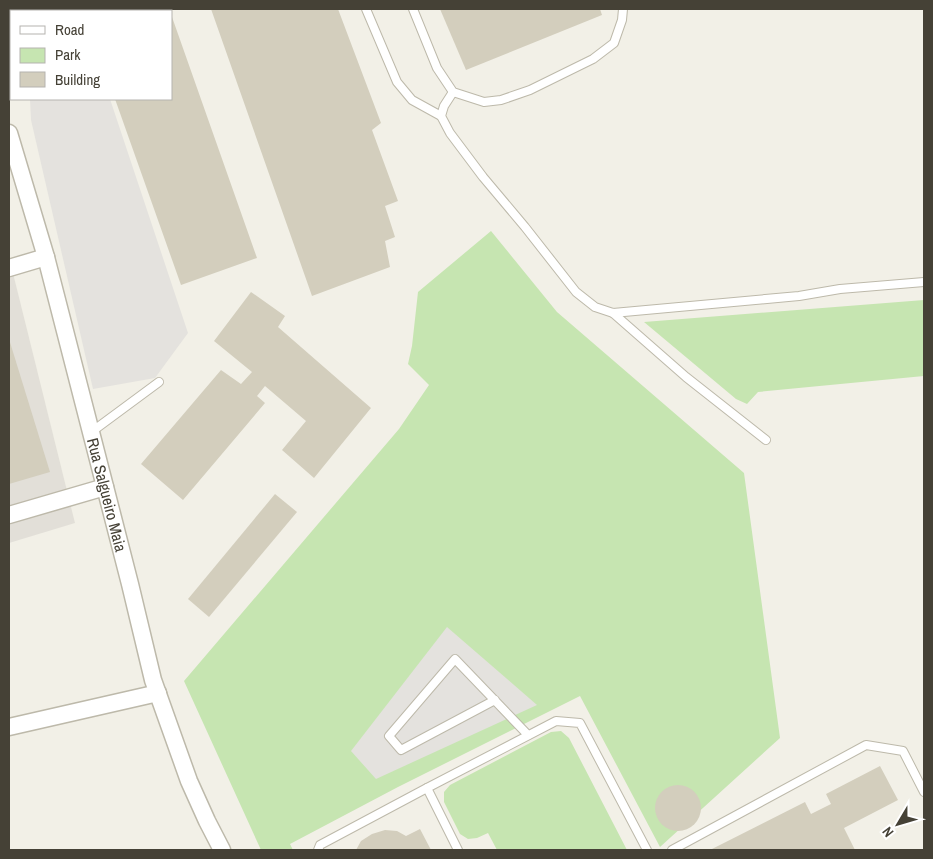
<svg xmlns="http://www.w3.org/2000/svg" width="933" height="859" font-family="'Archivo Narrow',sans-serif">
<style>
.industrial{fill:#e2dfd8}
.green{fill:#c6e5b1}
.parking{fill:#e4e2de}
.building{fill:#d3cebd}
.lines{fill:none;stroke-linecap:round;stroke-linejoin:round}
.lane-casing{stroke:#bdb9aa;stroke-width:10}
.street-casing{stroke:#bdb9aa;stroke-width:19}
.lane{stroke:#fff;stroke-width:8}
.street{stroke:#fff;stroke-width:16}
.labels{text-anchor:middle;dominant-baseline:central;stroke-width:4;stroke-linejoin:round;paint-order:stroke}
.street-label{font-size:16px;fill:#454136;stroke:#fff}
</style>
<rect width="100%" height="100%" fill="#f2f0e7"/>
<path class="industrial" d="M9,257L75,523L9,543Z"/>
<g class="green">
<path d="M491,231L557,312L744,473L780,738L660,847L580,696L398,787L290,844L293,850H261L184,681L399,429L429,385L408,364L412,346L418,292Z"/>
<path d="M924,300V376L758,392L747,404L736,399L644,322Z"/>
<path d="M561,731L569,738L627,850H497L488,833L477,838L468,839L460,834L444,802V792L450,785L551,732Z"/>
</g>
<g class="parking">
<path d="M30,99H110L188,333L155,378L93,389L31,120Z"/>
<path d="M447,627L537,705L376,779L351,751Z"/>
</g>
<g class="building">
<path d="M83,9H169V11H84Z"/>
<path d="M211,9H338L381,123L372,130L398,201L385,206L395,237L385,241L390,267L312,296Z"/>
<path d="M440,9H600L602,15L466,70Z"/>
<path d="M172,17L257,258L181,285L115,99H171Z"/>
<path d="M251,292L285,316L278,327L371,408L314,478L282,450L306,421L265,386L257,396L265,403L183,500L141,464L221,370L241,384L252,372L214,341Z"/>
<path d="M9,339L50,472L9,484Z"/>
<path d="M275,494L297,512L209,617L188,599Z"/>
<path d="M880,766L898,800L844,828L855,850H710L805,802L811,814L831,804L826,794Z"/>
<circle cx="678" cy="808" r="23"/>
<path d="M420,829L431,850H356L361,841L372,834L385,830L397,831L406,836Z"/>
</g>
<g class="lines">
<g class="lane-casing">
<g id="lane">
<path d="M366,9L397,82L412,100L441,116"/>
<path d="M413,9L437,68L453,92L484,102L501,100L530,90L593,59L614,43L622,20L623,9"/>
<path d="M453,92L444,106L441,116L450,133L483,177L525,227L576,292L595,307L613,313L799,296L840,289L924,282"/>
<path d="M613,313L686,377L766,440"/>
<path d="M90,433L159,382"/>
<path d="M495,700L401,750L389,736L455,659L528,735"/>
<path d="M318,850L320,845L427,788"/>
<path d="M458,850L427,788L556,721L580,723L647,850"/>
<path d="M672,850L866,745L903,751L924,792"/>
</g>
</g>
<g class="street-casing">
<g id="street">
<path id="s1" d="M9,133L46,257L130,584L153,680L189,781L207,821L222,850"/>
<path d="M9,268L46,257"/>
<path d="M9,515L105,487"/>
<path d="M9,727L158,693"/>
</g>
</g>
<use href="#lane" class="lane"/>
<use href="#street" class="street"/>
</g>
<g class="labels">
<g class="street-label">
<text stroke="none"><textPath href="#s1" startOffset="375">Rua Salgueiro Maia</textPath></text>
</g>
</g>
<rect width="933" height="859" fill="none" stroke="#454136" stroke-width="20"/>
<rect x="10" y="10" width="162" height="90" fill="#ffffff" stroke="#b5b3af"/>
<rect x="20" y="26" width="25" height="8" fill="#ffffff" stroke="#b5b3af"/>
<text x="55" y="35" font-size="15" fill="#454136">Road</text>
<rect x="20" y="48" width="25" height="15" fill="#c6e5b1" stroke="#b5b3af"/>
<text x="55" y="60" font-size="15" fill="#454136">Park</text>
<rect x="20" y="72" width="25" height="15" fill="#d3cebd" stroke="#b5b3af"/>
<text x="55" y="85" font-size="15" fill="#454136">Building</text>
<g transform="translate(898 824) rotate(232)" stroke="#ffffff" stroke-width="4" paint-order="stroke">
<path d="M0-4L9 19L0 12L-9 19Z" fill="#454136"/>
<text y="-8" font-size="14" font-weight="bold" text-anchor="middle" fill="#454136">N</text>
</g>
</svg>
